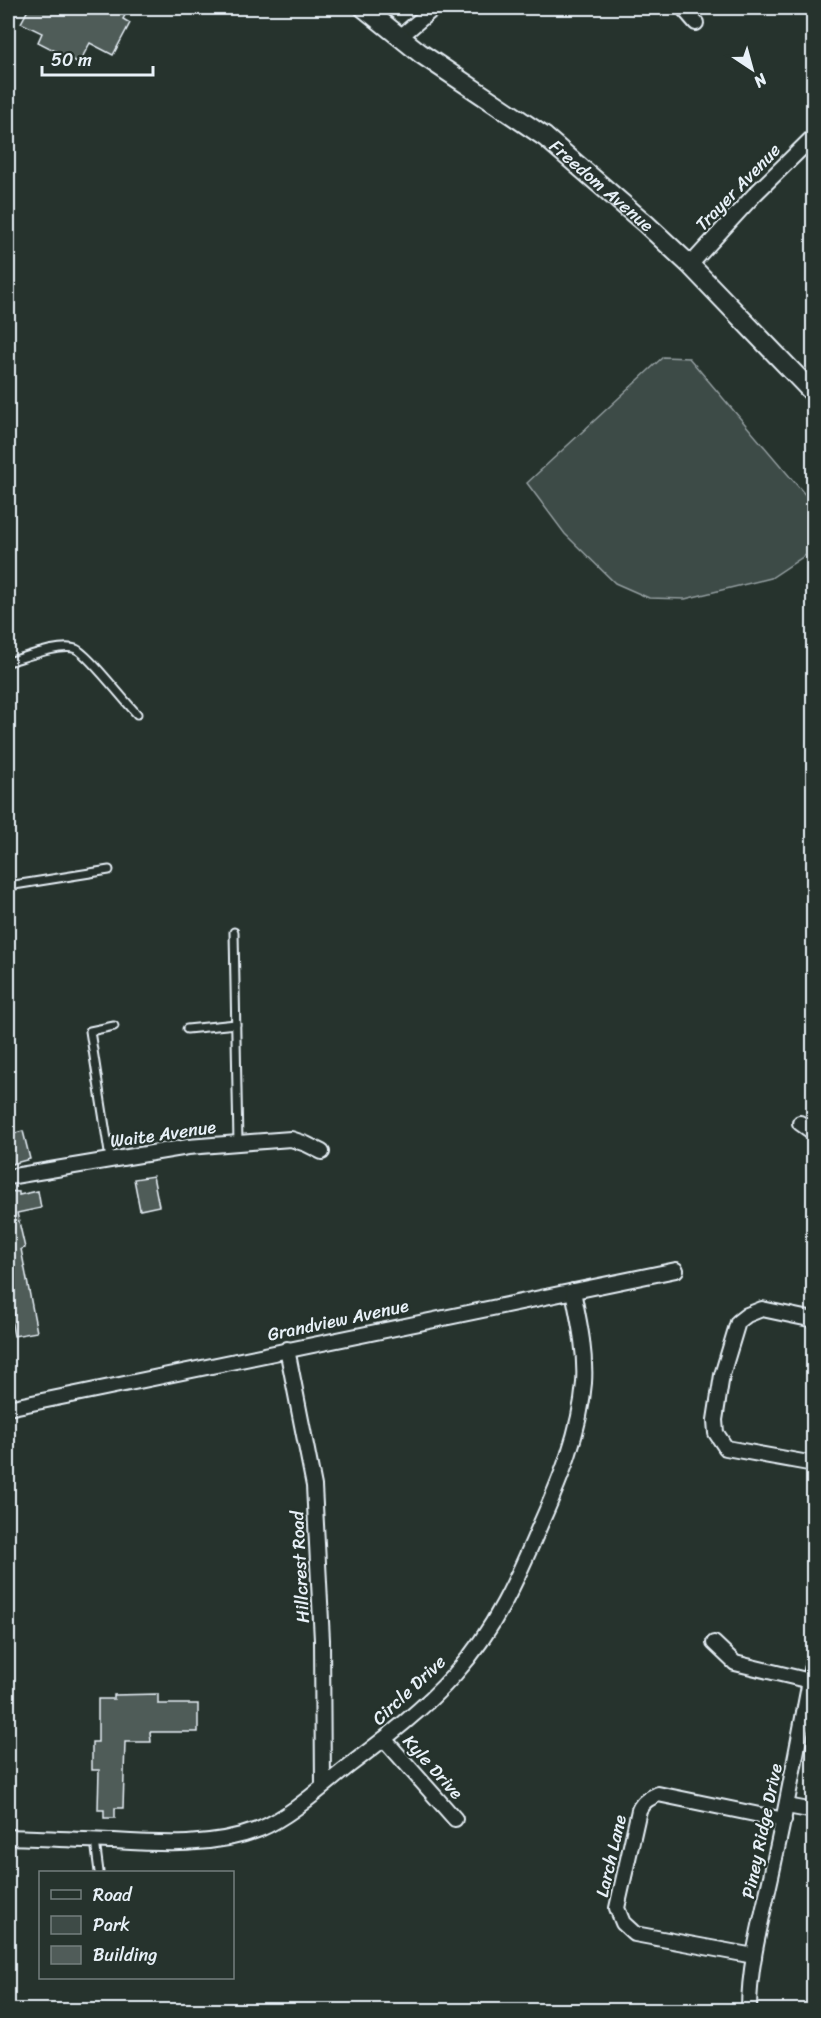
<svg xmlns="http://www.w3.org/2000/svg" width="821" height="2018" font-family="Sriracha,sans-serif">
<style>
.green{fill:#3e4b47;stroke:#939ea0;stroke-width:1.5}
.building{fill:#505c59;stroke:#e8f1f8;stroke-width:1.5}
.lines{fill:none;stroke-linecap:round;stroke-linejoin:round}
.lane-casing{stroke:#e8f1f8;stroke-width:11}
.street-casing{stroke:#e8f1f8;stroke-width:18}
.secondary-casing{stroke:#e8f1f8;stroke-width:22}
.lane{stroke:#26332d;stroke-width:7}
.street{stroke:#26332d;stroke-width:14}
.secondary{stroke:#26332d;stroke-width:18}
.labels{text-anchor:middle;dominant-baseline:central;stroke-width:4.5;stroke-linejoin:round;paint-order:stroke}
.street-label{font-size:18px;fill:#e8f1f8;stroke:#26332d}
</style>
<rect width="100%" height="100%" fill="#26332d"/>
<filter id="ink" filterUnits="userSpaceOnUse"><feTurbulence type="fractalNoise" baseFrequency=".0167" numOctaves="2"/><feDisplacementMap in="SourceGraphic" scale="12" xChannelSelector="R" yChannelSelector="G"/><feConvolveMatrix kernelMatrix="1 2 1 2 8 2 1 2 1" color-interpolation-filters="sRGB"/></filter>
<g filter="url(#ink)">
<path class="green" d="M663,357L689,358L813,504V550L771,578L685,599L649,598L615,583L565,534L527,483Z"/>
<g class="building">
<path d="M29,8H129L123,19L130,23L113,55L90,43L79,63L38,42L42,33L21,23Z"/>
<path d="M23,1131L30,1159L8,1165V1135Z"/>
<path d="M153,1176L159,1206L140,1210L134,1179Z"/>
<path d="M8,1191L19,1192V1195L38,1191L41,1208L17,1213L25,1248L21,1249L37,1332L14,1336L10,1315H14L8,1280Z"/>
<path d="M158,1694V1704H198V1732H150L151,1742H125L123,1808H115V1818H104V1810H98L99,1770H92V1742H98V1699H114V1695Z"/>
</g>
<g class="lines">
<g class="lane-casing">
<g id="lane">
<path d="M8,662C23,658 61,643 76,649C88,654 125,702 137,714"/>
<path d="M8,886L109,870"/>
<path d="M234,932L238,1143"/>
<path d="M187,1029L236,1024"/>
<path d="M110,1159L90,1031L114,1026"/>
<path d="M95,1841L99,1872"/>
</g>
</g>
<g class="street-casing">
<g id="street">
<path d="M683,8L696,23"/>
<path d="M400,37L434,8"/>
<path d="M690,265L755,194L814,136"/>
<path d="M800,1123L814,1133"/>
<path d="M8,1177L188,1147L251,1142L291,1139L306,1144L322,1152"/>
<path d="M814,1320L762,1309L747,1315L738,1322L722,1375L715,1420L716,1433L726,1448L814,1464"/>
<path d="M287,1349L314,1486L322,1640L323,1786"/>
<path d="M8,1408L676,1270"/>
<path d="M714,1643L735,1663L810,1681"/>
<path d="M384,1739L455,1819"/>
<path d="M787,1806L814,1811"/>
<path d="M8,1837C43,1838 78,1840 114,1841C162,1844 213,1847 260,1829C291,1816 323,1786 350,1765C387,1737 424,1709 455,1674C495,1630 518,1577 541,1523C561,1478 580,1432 584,1383C586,1352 579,1321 573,1291"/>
<path d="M754,1956L635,1934L623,1923L617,1908L639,1810C643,1801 650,1798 658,1794L784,1820"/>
<path d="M749,2010C749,1959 765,1908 775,1858C790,1792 801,1726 814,1660"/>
</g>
</g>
<g class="secondary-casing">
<g id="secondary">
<path id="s1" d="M364,8L420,53L545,137L646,224L690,265L814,394"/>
</g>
</g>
<use href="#lane" class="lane"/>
<use href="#street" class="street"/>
<use href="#secondary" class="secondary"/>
</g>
</g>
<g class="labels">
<g class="street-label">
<text stroke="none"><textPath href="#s1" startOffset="297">Freedom Avenue</textPath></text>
<text transform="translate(738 187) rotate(-46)">Trayer Avenue</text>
<text transform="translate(163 1134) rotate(-8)">Waite Avenue</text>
<text transform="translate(338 1320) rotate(-12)">Grandview Avenue</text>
<text transform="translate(300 1567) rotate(-93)">Hillcrest Road</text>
<text transform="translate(409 1690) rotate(-43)">Circle Drive</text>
<text transform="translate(433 1767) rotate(48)">Kyle Drive</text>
<text transform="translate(762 1831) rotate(-78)">Piney Ridge Drive</text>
<text transform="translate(611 1856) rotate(-77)">Larch Lane</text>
</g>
</g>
<rect width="821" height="2018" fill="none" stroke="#26332d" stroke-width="30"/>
<rect x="15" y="15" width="791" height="1988" fill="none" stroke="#e8f1f8" stroke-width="2" filter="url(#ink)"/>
<rect x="39" y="1871" width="195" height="108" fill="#26332d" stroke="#747f7e" stroke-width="1.5"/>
<rect x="51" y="1890" width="30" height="9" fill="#26332d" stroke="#747f7e" stroke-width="1.5"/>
<text x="93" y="1901" font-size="18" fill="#e8f1f8">Road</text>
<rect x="51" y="1916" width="30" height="18" fill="#3e4b47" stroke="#747f7e" stroke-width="1.5"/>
<text x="93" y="1931" font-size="18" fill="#e8f1f8">Park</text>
<rect x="51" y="1946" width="30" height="18" fill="#505c59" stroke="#747f7e" stroke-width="1.5"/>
<text x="93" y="1961" font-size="18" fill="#e8f1f8">Building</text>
<g transform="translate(752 69) rotate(144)" stroke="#26332d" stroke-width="4.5" paint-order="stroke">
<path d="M0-4.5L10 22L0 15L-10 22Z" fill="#e8f1f8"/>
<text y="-9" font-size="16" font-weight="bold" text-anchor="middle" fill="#e8f1f8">N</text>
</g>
<path d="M42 66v9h111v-9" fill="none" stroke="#e8f1f8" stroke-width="3"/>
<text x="51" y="66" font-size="18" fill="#e8f1f8" stroke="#26332d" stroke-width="4.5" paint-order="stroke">50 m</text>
</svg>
